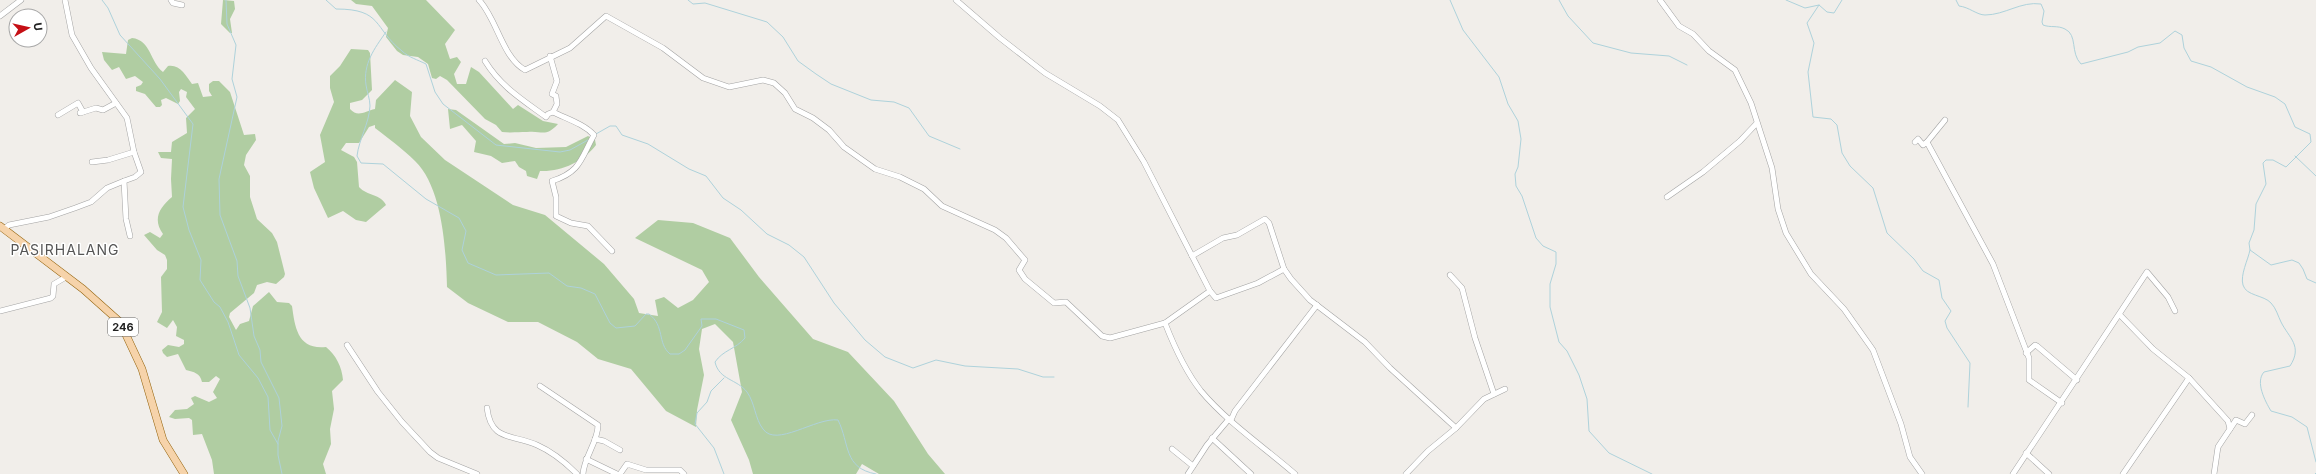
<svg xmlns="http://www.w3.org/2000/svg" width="2316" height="474" font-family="Inter,sans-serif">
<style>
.forest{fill:#b0cda2}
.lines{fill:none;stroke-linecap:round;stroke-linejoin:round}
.stream{stroke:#aed2db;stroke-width:1}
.minor-casing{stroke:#a3a3a3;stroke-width:6}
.major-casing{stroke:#94630c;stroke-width:8}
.minor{stroke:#fff;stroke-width:5}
.major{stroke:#f6d3aa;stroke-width:7}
.labels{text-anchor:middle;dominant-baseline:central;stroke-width:3;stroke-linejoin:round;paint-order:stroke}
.shield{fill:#fff;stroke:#646464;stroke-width:1}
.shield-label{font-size:11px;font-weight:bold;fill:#222}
.quarter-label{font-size:14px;letter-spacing:1px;fill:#555;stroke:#fff}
</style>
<rect width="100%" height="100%" fill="#f1eeea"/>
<g class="forest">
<path d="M223,0L234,1L235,9L230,19L232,33H230L221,24Z"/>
<path d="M351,0H426L455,30L445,44L450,59L457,57L461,62L454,74L457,84H466L471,67L479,72L513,109L518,105L543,121L558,124C545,138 542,130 527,132C518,132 511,133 502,132L496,125L485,119L447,80L440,76L436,79L432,78L428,64L418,57L403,55L397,51L386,37L388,28L372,6L356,4Z"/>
<path d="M132,38C151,40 150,62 163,72L168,66C180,64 186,76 192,84L198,83L203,97L212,96L209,91V84L213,81H219L230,92L244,135L255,134L256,140L246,155L244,165L250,176V197L257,219L272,233L277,242L285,274L284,277L276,284L267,282L257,285L254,293L230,313L229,317L236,330L240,324L249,321L253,306L269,292L277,302L289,303L292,306C295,328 298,350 326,347C336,355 342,367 343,380L332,391L334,409L330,429L331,444L323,464L326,474H214L212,460L202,434L193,435L192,420L189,418L175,419L169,417L175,410L187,409L194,404L191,398L195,396L209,402L217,398L213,392L220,379L216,376L209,382H202C200,373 194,372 186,370L178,354L167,357L163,353L162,350L168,345L179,347L184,344V340L176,336L177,327L173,320L167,328L157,322L162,312L161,277L167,269V260L165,255L157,250L144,235L150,232L160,238L163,234C152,219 160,207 172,197L171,179L172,159L161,158L158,152H171L172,142L187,133L186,118L195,109L186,97L187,92L181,89L179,92L180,101L178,104L166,98L161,100L162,105L160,107H156L145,94L136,91V87L141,85L143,82L135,76L126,79L119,67L112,70L104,60L102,52L126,54L128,40Z"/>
<path d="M351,49L368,50L370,53L372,90L362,100L350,103V109C358,118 365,111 375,109L376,100L395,80L412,92L410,116L421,137L445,160L513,205L545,215L604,264L634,299L639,313L658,316L655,300L664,297L678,308L693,300L709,282L702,270L635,238L658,220L693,223L730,238L759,277L813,339L848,352L894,401L928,454L945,474H879L862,464L856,474H753L749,460L731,420L742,392L733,342L715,324L702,329L699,349L704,375L697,410L696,427L666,411L631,369L598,359L577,342L538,322H508L468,303L447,287C446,251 443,188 415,161C403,149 388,138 375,128V125L369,127L359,143H346L341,150L354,157L357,162L359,187C367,196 381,194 386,205L366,222L356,220L343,211L328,218L314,188L310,172L325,162L320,135L334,102L330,88V76L340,66Z"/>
<path d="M448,109L456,110L504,144L515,143L536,148L566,147L588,136L595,140L596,145C583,162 561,172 540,171L537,179L527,176L526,171L519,167L515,161L502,163L491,156L474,152L476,141L462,125L450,129Z"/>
</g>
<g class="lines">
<g class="stream">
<path d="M102,0L108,8L120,35L160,79L193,124L183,207L189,230L201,260L200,280L214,302L220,307L228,322L239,355L258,378L268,397L270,430L278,444"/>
<path d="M226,0L227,24L236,45L232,79L237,97L219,179L220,215L237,261L238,276L250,308L254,336L260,350L261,362L279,398L282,426L278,441V455L282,474"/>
<path d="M326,0L336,9C383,9 373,28 402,51C408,57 418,60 426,64L435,92L443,104L496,145L560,152L570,150L588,140"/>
<path d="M688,0L693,4L705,3L767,22L783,37L798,61L816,74L831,84L871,100L894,102L909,108L929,136L960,149"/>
<path d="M1450,0L1463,30L1499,77L1508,104L1518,121L1521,139L1518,167L1515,174L1516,186L1522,196L1536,238L1543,246L1556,252V264L1550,284V307L1559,342L1567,351L1579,375L1587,399L1589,431L1609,453L1652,474"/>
<path d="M1559,0L1568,16L1593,43L1631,53L1669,56L1687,65"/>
<path d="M1786,0L1805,8L1819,5L1827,12L1834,13L1842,0"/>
<path d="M1956,0L1959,6C1969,7 1977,15 1985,15C2005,15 2021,1 2041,4L2044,11L2042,22L2043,25C2051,28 2057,25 2065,29C2078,35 2070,53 2081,64L2128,52L2138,47L2160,43L2175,31L2182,35L2184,48L2191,61L2211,67L2247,87L2275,97L2285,104L2295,127L2310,134L2311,142L2286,167L2273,160H2266L2263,163L2266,184L2256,204L2254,230L2249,243L2250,250L2271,265L2292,260L2299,263L2303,269L2307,279L2316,283"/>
<path d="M1819,5L1807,23L1814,43L1808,72L1813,117L1831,119L1837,125L1842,153L1850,166L1873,188L1887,233L1914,259L1923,271L1939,280L1942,298L1951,311L1945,321L1947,328L1970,363L1968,407"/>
<path d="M386,32C374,49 363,64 366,85C367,92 370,99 370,106C369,124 359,139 357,156L361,163L383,164L426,199L459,218L466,231L462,250L468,263L496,275L549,273L567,286L581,288L595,294L610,323L616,328L635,326L646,314H649C665,326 657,343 670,354H679L685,350L702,326L701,319H716L744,330L745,338C736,349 723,350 715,362C719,380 737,379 747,392C755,403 755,419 763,429C776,448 816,417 838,420C850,444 843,468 876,474"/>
<path d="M596,134L610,126H616L622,135L648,144L689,169L706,176L723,198L741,210L767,234L789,245L804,257L834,303L865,340L885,357L913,368L936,360L965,366L1018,369L1043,377H1054"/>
<path d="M2295,156L2316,176"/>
<path d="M2250,250C2248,260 2240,275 2243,285C2246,296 2264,295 2271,303C2276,308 2278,316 2281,322C2289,338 2303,346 2290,366L2264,372C2255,382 2265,401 2271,411L2292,417L2307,427L2316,462"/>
<path d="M724,378L711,391L707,402L697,413L695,424L714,448L724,474"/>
<path d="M2315,474L2316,473"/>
</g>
<g class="minor-casing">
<g id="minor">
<path d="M65,0L72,35L91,68L127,118L134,152L141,172L135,177L124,181L126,219L130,236"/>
<path d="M171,0L173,3L182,5"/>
<path d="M479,0C497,19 502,57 525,70L570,48L606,16L663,48L703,78L729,87L763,80L774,83L785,93L795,109L813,118L829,130L844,147L875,169L900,177L924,189L942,206L995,230L1006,238L1025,260L1019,270L1025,279L1054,303L1066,302L1102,336L1110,338L1165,323"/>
<path d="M956,0L1000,38L1045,73L1100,106L1118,120L1144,162L1210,291L1165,323C1174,346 1185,371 1201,391C1227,422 1264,447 1295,474"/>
<path d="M1660,0L1679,26L1693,34L1709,51L1735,70L1751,103L1772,168L1778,209L1786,233L1811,274L1844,309L1873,350L1901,424L1910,457L1922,474"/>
<path d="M0,16L21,0"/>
<path d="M485,61C501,87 523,100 546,117L548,114L553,112L557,104L556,96L552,94L557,81L550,56"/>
<path d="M553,112C567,119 584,124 594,135C581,158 581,172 552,181L556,197V216L571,223L588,226L612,251"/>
<path d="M80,113L96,108L103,110L116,103"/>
<path d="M58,115L78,103L83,112"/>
<path d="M1915,142L1918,139L1923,145L1927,142L1928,144L1993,264L2029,358V380L2062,403"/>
<path d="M1927,142L1945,120"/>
<path d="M92,162L108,160L134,152"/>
<path d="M1667,197L1703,172L1740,141L1757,123"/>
<path d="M4,229L9,225L49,217L75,208L91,202L107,188L124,181"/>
<path d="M1192,256L1223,238L1237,235L1265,219L1269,223L1284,269L1291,279L1310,300L1365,342L1390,368L1456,428L1484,399L1505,389"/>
<path d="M1450,275L1462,288L1475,338L1494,394"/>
<path d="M1210,291L1216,298L1258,283L1284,269"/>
<path d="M0,311L51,298L53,296L54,284L66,277"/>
<path d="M2120,315L2153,349L2189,378L2228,421L2230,429L2218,447L2214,474"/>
<path d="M347,345L378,392L402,422L430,452L438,458L477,474"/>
<path d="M2026,353L2035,345L2037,346L2077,380"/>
<path d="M540,386L598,425C598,442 584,457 583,474"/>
<path d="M487,408C491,442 513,434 537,445C553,452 565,462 577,474"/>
<path d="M1231,420L1235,411L1317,305"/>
<path d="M2230,429L2236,420L2245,424L2252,415"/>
<path d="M1212,438L1251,474"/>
<path d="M595,439L604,441L620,450"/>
<path d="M1172,449L1193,466"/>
<path d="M2026,453L2049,474"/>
<path d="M586,459L617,474"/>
<path d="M620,474L627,464L646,470H680L684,474"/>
<path d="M1188,474L1207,445L1229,419"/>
<path d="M1406,474L1428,451L1456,428"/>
<path d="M2013,474L2147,272L2168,297L2175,311"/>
<path d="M2123,474L2189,378"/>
</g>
</g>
<g class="major-casing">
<path id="major" d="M0,226L83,289L120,322L142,369L163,440L184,474"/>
</g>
<use href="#minor" class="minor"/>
<use href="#major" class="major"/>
</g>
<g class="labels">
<rect class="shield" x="108" y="318" width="30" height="18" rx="3"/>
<g class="shield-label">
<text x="123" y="327">246</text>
</g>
<g class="quarter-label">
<text x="65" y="249">PASIRHALANG</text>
</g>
</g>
<g transform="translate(28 28) rotate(82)"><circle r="19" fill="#ffffff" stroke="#a7a7a7"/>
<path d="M0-3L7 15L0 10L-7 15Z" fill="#c50f15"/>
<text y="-6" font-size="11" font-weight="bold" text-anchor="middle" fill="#222222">U</text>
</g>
</svg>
